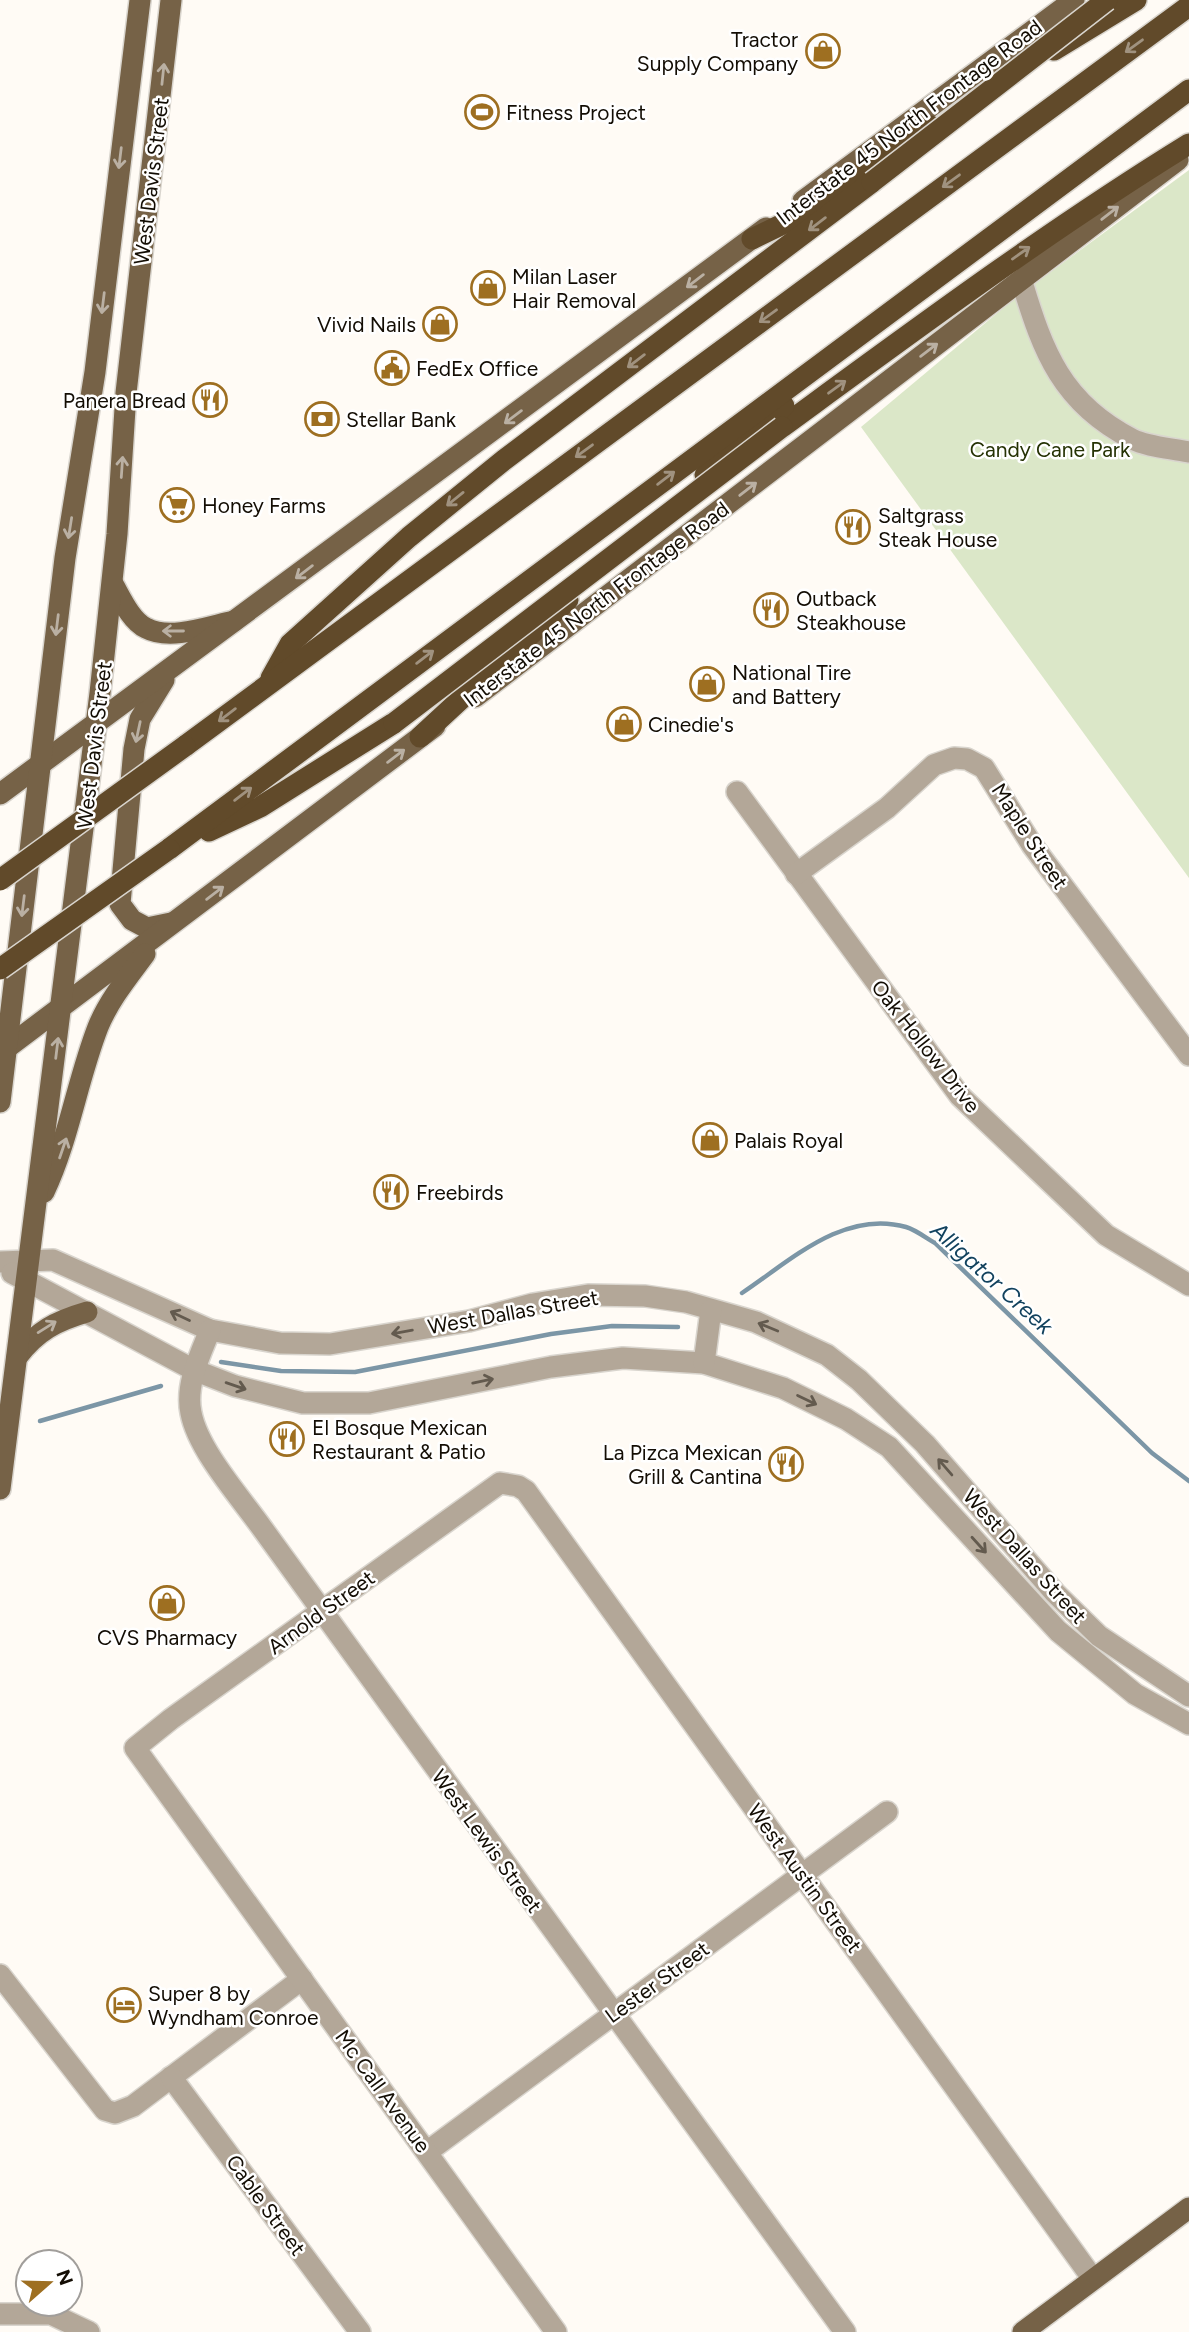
<svg xmlns="http://www.w3.org/2000/svg" width="1189" height="2332" font-family="Figtree,sans-serif">
<style>
.green{fill:#dbe7c8}
.lines{fill:none;stroke-linecap:round;stroke-linejoin:round}
.stream{stroke:#7c96a6;stroke-width:4.5}
.minor-casing{stroke:#d9d5ce;stroke-width:24}
.major-casing{stroke:#d9d5ce;stroke-width:24}
.highway-casing{stroke:#d9d5ce;stroke-width:24}
.minor{stroke:#b3a798;stroke-width:21}
.major{stroke:#766247;stroke-width:21}
.highway{stroke:#614a2a;stroke-width:21}
.highway-bridge-casing{stroke:#d9d5ce;stroke-width:24;stroke-linecap:butt}
.highway-bridge{stroke:#614a2a;stroke-width:21}
.oneway{stroke:#a0927f}
.oneway2{stroke:#bab0a3}
.oneway3{stroke:#635a4e}
.labels{text-anchor:middle;dominant-baseline:central;stroke-width:5;stroke-linejoin:round;paint-order:stroke}
.poi-label{font-size:21px;fill:#130d04;stroke:#fff;text-anchor:start}
.street-label{font-size:21px;fill:#130d04;stroke:#fff}
.park-label{font-size:21px;fill:#253204;stroke:#fff}
.water-label{font-size:23px;font-style:italic;fill:#12425e;stroke:#fff}
</style>
<rect width="100%" height="100%" fill="#fffbf5"/>
<path class="green" d="M1189,170V878L861,427L1014,299Z"/>
<g class="lines">
<g class="stream">
<path d="M742,1293C790,1261 844,1209 906,1227C916,1230 926,1238 935,1243L1152,1453L1189,1481"/>
<path d="M221,1362L281,1371L355,1372L551,1334L612,1326L678,1327"/>
<path d="M40,1421L161,1386"/>
</g>
<g class="minor-casing">
<g id="minor">
<path d="M1022,282C1043,352 1062,403 1132,439C1148,447 1171,448 1189,452"/>
<path d="M737,792L960,1096L1106,1235L1189,1285"/>
<path d="M796,874L887,808L934,765L954,758L967,759L984,768L1032,845L1189,1055"/>
<path d="M0,1262L53,1260L210,1330L280,1343L330,1344L469,1321L533,1304L588,1295L645,1296L686,1302L756,1322L827,1355L859,1380L925,1444L1055,1593L1099,1636L1189,1696"/>
<path d="M12,1273L194,1370L235,1386L303,1403H369L551,1367L623,1358L704,1363L783,1388L846,1419L889,1447L1058,1631L1135,1694L1189,1724"/>
<path d="M210,1330C200,1355 185,1385 191,1413C198,1450 240,1497 262,1528L845,2332"/>
<path d="M704,1363L711,1310"/>
<path d="M0,1975L105,2110L115,2113L133,2106L302,1979"/>
<path d="M171,2077L360,2332"/>
<path d="M427,2152L887,1812"/>
<path d="M0,2314H51L89,2332"/>
<path d="M556,2332L135,1748L171,1719L500,1483L518,1486L526,1491L1093,2279"/>
</g>
</g>
<g class="major-casing">
<g id="major">
<path d="M803,201L1074,0"/>
<path d="M113,584C121,598 131,621 146,628C170,641 210,626 234,621"/>
<path d="M164,680L140,719L134,749L120,904L132,920L147,928L171,923"/>
<path d="M475,697L1178,160"/>
<path d="M0,794L766,228"/>
<path d="M0,1053L435,726"/>
<path d="M0,1102L65,558L95,372L140,0"/>
<path d="M44,1192C69,1139 77,1081 98,1027C109,1000 128,977 145,954"/>
<path d="M17,1357C37,1331 56,1321 87,1312"/>
<path d="M0,1489L100,693L117,534L126,393L171,0"/>
<path d="M1023,2332L1189,2208"/>
</g>
</g>
<g class="highway-casing">
<g id="highway">
<path d="M1054,50L1136,0"/>
<path d="M752,239L789,221L931,126"/>
<path d="M782,427C916,329 1048,231 1189,144"/>
<path d="M705,475L784,406"/>
<path d="M271,678L290,644L409,537L504,460L872,182"/>
<path d="M420,737L568,600"/>
<path d="M185,746L1189,6"/>
<path d="M209,831L260,807L394,723"/>
<path d="M169,849L1189,90"/>
</g>
</g>
<use href="#minor" class="minor"/>
<use href="#major" class="major"/>
<use href="#highway" class="highway"/>
<g class="highway-bridge-casing">
<g id="highway-bridge">
<path d="M872,182L1107,0"/>
<path d="M394,723L782,427"/>
<path d="M0,880L185,746"/>
<path d="M0,969L169,849"/>
</g>
</g>
<use href="#highway-bridge" class="highway-bridge"/>
</g>
<defs><path id="oneway-shaft" d="M-6 0H5M1.5-3L5.5 0L1.5 3" fill="none" stroke-width="1.6" stroke-linecap="round" stroke-linejoin="round" transform="scale(1.75)"/></defs>
<g class="oneway">
<use href="#oneway-shaft" transform="translate(1134 46) rotate(144)"/>
<use href="#oneway-shaft" transform="translate(951 181) rotate(144)"/>
<use href="#oneway-shaft" transform="translate(817 224) rotate(143)"/>
<use href="#oneway-shaft" transform="translate(1021 253) rotate(-35)"/>
<use href="#oneway-shaft" transform="translate(768 316) rotate(144)"/>
<use href="#oneway-shaft" transform="translate(636 361) rotate(143)"/>
<use href="#oneway-shaft" transform="translate(837 387) rotate(-36)"/>
<use href="#oneway-shaft" transform="translate(584 451) rotate(144)"/>
<use href="#oneway-shaft" transform="translate(666 478) rotate(-37)"/>
<use href="#oneway-shaft" transform="translate(455 499) rotate(141)"/>
<use href="#oneway-shaft" transform="translate(425 657) rotate(-37)"/>
<use href="#oneway-shaft" transform="translate(227 715) rotate(143)"/>
<use href="#oneway-shaft" transform="translate(243 794) rotate(-37)"/>
</g>
<g class="oneway2">
<use href="#oneway-shaft" transform="translate(163 74) rotate(-84)"/>
<use href="#oneway-shaft" transform="translate(120 158) rotate(97)"/>
<use href="#oneway-shaft" transform="translate(1110 213) rotate(-38)"/>
<use href="#oneway-shaft" transform="translate(695 281) rotate(143)"/>
<use href="#oneway-shaft" transform="translate(103 303) rotate(97)"/>
<use href="#oneway-shaft" transform="translate(929 350) rotate(-37)"/>
<use href="#oneway-shaft" transform="translate(513 417) rotate(143)"/>
<use href="#oneway-shaft" transform="translate(122 467) rotate(-86)"/>
<use href="#oneway-shaft" transform="translate(748 489) rotate(-38)"/>
<use href="#oneway-shaft" transform="translate(70 528) rotate(99)"/>
<use href="#oneway-shaft" transform="translate(304 572) rotate(143)"/>
<use href="#oneway-shaft" transform="translate(57 625) rotate(97)"/>
<use href="#oneway-shaft" transform="translate(173 631) rotate(180)"/>
<use href="#oneway-shaft" transform="translate(138 732) rotate(102)"/>
<use href="#oneway-shaft" transform="translate(396 756) rotate(-37)"/>
<use href="#oneway-shaft" transform="translate(215 893) rotate(-37)"/>
<use href="#oneway-shaft" transform="translate(23 906) rotate(97)"/>
<use href="#oneway-shaft" transform="translate(57 1048) rotate(-83)"/>
<use href="#oneway-shaft" transform="translate(63 1148) rotate(-71)"/>
<use href="#oneway-shaft" transform="translate(47 1327) rotate(-32)"/>
</g>
<g class="oneway3">
<use href="#oneway-shaft" transform="translate(180 1316) rotate(-155)"/>
<use href="#oneway-shaft" transform="translate(768 1327) rotate(-158)"/>
<use href="#oneway-shaft" transform="translate(402 1332) rotate(170)"/>
<use href="#oneway-shaft" transform="translate(483 1381) rotate(-12)"/>
<use href="#oneway-shaft" transform="translate(236 1386) rotate(19)"/>
<use href="#oneway-shaft" transform="translate(807 1400) rotate(26)"/>
<use href="#oneway-shaft" transform="translate(945 1467) rotate(-131)"/>
<use href="#oneway-shaft" transform="translate(979 1545) rotate(48)"/>
</g>
<defs>
<g id="shop-ring" transform="scale(1.75)"><circle r="9.5" fill="#fff" stroke="#9e6f21" stroke-width="1.5"/><path d="M-5-2.5h2.3a2.7 3.5 0 0 1 5.4 0H5L5.5 6h-11ZM-1.5-2.5h3a1.5 2.3 0 0 0-3 0Z" fill="#9e6f21"/></g>
<g id="stadium-ring" transform="scale(1.75)"><circle r="9.5" fill="#fff" stroke="#9e6f21" stroke-width="1.5"/><path d="M0-5a6.5 5 0 1 0 0 10a6.5 5 0 1 0 0-10ZM-3.5-1.8h7v3.6h-7Z" fill="#9e6f21"/></g>
<g id="civic-ring" transform="scale(1.75)"><circle r="9.5" fill="#fff" stroke="#9e6f21" stroke-width="1.5"/><path d="M-.6-6.5H3V-4.5H.6V-3L4-1V1h2V6H-6V1h2V-1L-.6-3ZM-1.2 2.5V6h2.4V2.5Z" fill="#9e6f21"/></g>
<g id="restaurant-ring" transform="scale(1.75)"><circle r="9.5" fill="#fff" stroke="#9e6f21" stroke-width="1.5"/><path d="M-5-6h1v4h1v-4h1v4h1v-4h1v5L-1.5 .5V6h-2V.5L-5-1ZM5-6V6H3V1.5H1.5Q1.5-4 5-6Z" fill="#9e6f21"/></g>
<g id="bank-ring" transform="scale(1.75)"><circle r="9.5" fill="#fff" stroke="#9e6f21" stroke-width="1.5"/><path d="M-6-4H6V4H-6ZM0-2.3a2.3 2.3 0 1 0 0 4.6a2.3 2.3 0 1 0 0-4.6Z" fill="#9e6f21"/></g>
<g id="supermarket-ring" transform="scale(1.75)"><circle r="9.5" fill="#fff" stroke="#9e6f21" stroke-width="1.5"/><path d="M-6-5.5h2.5l.6 2H6L4.5 2H-2.5L-4.4-4H-6ZM-1.5 3.2a1.3 1.3 0 1 0 .1 0ZM3 3.2a1.3 1.3 0 1 0 .1 0Z" fill="#9e6f21"/></g>
<g id="hotel-ring" transform="scale(1.75)"><circle r="9.5" fill="#fff" stroke="#9e6f21" stroke-width="1.5"/><path d="M-6-4.5h1.5V1H6V5H4.5V3h-9V5H-6ZM-4 0a1.8 1.8 0 1 1 3.6 0ZM.5 0V-2.5h3Q6-2.5 6 0Z" fill="#9e6f21"/></g>
</defs>
<g fill-rule="evenodd">
<use href="#shop-ring" x="823" y="51"/>
<use href="#stadium-ring" x="482" y="112"/>
<use href="#shop-ring" x="488" y="288"/>
<use href="#shop-ring" x="440" y="324"/>
<use href="#civic-ring" x="392" y="368"/>
<use href="#restaurant-ring" x="210" y="400"/>
<use href="#bank-ring" x="322" y="419"/>
<use href="#supermarket-ring" x="177" y="505"/>
<use href="#restaurant-ring" x="853" y="527"/>
<use href="#restaurant-ring" x="771" y="610"/>
<use href="#shop-ring" x="707" y="684"/>
<use href="#shop-ring" x="624" y="724"/>
<use href="#shop-ring" x="710" y="1140"/>
<use href="#restaurant-ring" x="391" y="1192"/>
<use href="#restaurant-ring" x="287" y="1439"/>
<use href="#restaurant-ring" x="786" y="1464"/>
<use href="#shop-ring" x="167" y="1603"/>
<use href="#hotel-ring" x="124" y="2005"/>
</g>
<g class="labels">
<g class="poi-label">
<text x="798" y="39" text-anchor="end">Tractor<tspan x="798" dy="24">Supply Company</tspan></text>
<text x="506" y="112">Fitness Project</text>
<text x="512" y="276">Milan Laser<tspan x="512" dy="24">Hair Removal</tspan></text>
<text x="416" y="324" text-anchor="end">Vivid Nails</text>
<text x="416" y="368">FedEx Office</text>
<text x="186" y="400" text-anchor="end">Panera Bread</text>
<text x="346" y="419">Stellar Bank</text>
<text x="202" y="505">Honey Farms</text>
<text x="878" y="515">Saltgrass<tspan x="878" dy="24">Steak House</tspan></text>
<text x="796" y="598">Outback<tspan x="796" dy="24">Steakhouse</tspan></text>
<text x="732" y="672">National Tire<tspan x="732" dy="24">and Battery</tspan></text>
<text x="648" y="724">Cinedie's</text>
<text x="734" y="1140">Palais Royal</text>
<text x="416" y="1192">Freebirds</text>
<text x="312" y="1427">El Bosque Mexican<tspan x="312" dy="24">Restaurant &amp; Patio</tspan></text>
<text x="762" y="1452" text-anchor="end">La Pizca Mexican<tspan x="762" dy="24">Grill &amp; Cantina</tspan></text>
<text x="167" y="1637" text-anchor="middle">CVS Pharmacy</text>
<text x="148" y="1993">Super 8 by<tspan x="148" dy="24">Wyndham Conroe</tspan></text>
</g>
<g class="street-label">
<text transform="translate(909 122) rotate(-37)">Interstate 45 North Frontage Road</text>
<text transform="translate(151 181) rotate(-83)">West Davis Street</text>
<text transform="translate(596 604) rotate(-37)">Interstate 45 North Frontage Road</text>
<text transform="translate(94 745) rotate(-83)">West Davis Street</text>
<text transform="translate(1030 836) rotate(57)">Maple Street</text>
<text transform="translate(926 1046) rotate(52)">Oak Hollow Drive</text>
<text transform="translate(513 1312) rotate(-10)">West Dallas Street</text>
<text transform="translate(1025 1556) rotate(48)">West Dallas Street</text>
<text transform="translate(321 1612) rotate(-36)">Arnold Street</text>
<text transform="translate(487 1841) rotate(54)">West Lewis Street</text>
<text transform="translate(805 1878) rotate(54)">West Austin Street</text>
<text transform="translate(657 1982) rotate(-36)">Lester Street</text>
<text transform="translate(383 2091) rotate(54)">Mc Call Avenue</text>
<text transform="translate(266 2205) rotate(54)">Cable Street</text>
</g>
<g class="park-label">
<text x="1050" y="449">Candy Cane Park</text>
</g>
<g class="water-label">
<text transform="translate(992 1278) rotate(42)">Alligator Creek</text>
</g>
</g>
<g transform="translate(49 2283) rotate(70)"><circle r="33" fill="#ffffff" stroke="#a19e9b" stroke-width="2"/>
<path d="M0-5L12 26L0 18L-12 26Z" fill="#9e6f21"/>
<text y="-10" font-size="19" font-weight="bold" text-anchor="middle" fill="#130d04">N</text>
</g>
</svg>
